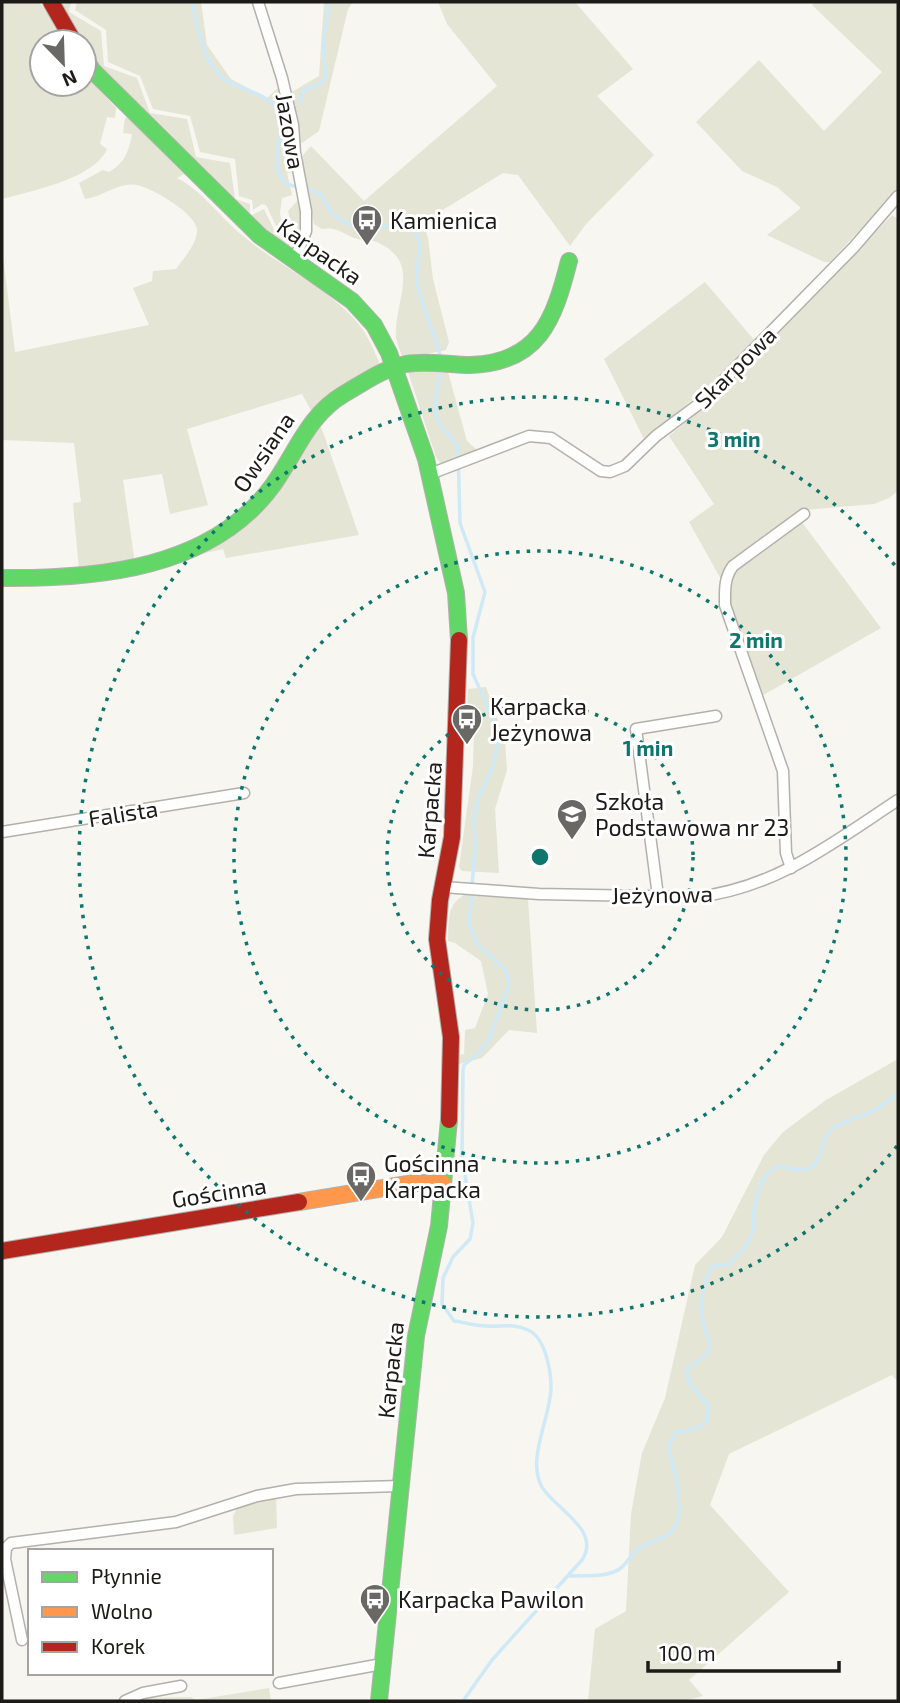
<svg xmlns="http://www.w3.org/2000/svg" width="900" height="1703" font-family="'Exo 2',sans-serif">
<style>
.green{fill:#e4e5d4}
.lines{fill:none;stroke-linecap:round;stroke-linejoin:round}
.stream{stroke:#d0e9f6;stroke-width:3.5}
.street-casing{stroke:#b2b1ad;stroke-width:13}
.fast-casing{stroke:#b2b1ad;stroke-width:18}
.slow-casing{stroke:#b2b1ad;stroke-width:18}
.jam-casing{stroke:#b2b1ad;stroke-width:18}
.street{stroke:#fefefd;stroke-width:10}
.fast{stroke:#63d668;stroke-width:16}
.slow{stroke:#ff974d;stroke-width:16}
.jam{stroke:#b3261e;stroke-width:16}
.ring{fill:none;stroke:#0f766e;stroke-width:3.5;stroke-dasharray:3.5 7}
.labels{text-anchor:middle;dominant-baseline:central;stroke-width:6;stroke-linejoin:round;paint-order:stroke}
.street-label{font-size:23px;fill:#1c1b18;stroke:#fff}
.poi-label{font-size:23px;fill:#1c1b18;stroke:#fff;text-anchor:start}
.centre{fill:#0f766e;stroke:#fff;stroke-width:3.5}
.ring-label{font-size:21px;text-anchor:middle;font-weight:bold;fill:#0f766e;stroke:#fff;stroke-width:6;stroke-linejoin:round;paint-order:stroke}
</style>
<rect width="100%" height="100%" fill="#f7f6f1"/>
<g class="green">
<path d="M2,2H39L48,14L63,42H42V84H84V73L116,108L115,118L107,117L100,144L107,149C94,179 31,191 2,199Z"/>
<path d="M60,2H71L69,12L101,31L104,66L137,78L150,113L187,119L196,157L230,163L235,199L250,204V216L264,209L275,232L281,238L284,237L286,244L297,242L287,246L263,230L101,68L88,52Z"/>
<path d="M77,2H201L207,45L231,79L267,98L280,86L288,124L293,172L287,173L292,195L282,198L280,213L283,230H278L266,205L262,204L253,210L252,200L239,196L235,159L200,152L190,116L153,109L140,76L108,62L106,30L75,10Z"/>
<path d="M324,2H353L348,9L319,131L302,143L298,140L290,93L319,76Z"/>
<path d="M438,2H575L633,69L597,96L654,155L586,224L570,246L518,175L503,173L423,222L428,238L433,279L449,342L446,350L403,359C401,352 397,344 396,338C393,303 423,264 379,243C372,239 365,241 358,239C343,235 339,226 322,229L314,224L302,167L303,155L311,146L364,201L497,86L447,24Z"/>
<path d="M815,2H898V189L830,262H824L767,235L801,208L777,187L742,171L696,122L759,60L824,131L882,72L812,5Z"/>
<path d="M128,117L184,174L177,178C202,191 217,213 237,231C274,264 324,284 357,322C369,336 375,353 382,369L313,414L302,394L187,429L208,505L170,514L162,474L123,480L135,564L79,571L73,503L81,502L74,443L2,440V248L15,352L149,325L133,288L152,281L153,271L176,269C184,258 197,244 197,230C197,214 152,188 137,185C118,182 103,197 85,199L79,183L103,170L109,172C125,163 129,151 132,134L123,133L125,118Z"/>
<path d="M298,200L301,210L299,235L293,233L288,211Z"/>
<path d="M892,215L898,219V491L889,498L874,504L805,510L722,581L689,522L714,504L669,436L713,400Z"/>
<path d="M705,282L755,341L696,397L644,439L604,359Z"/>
<path d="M407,369L448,372L467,441L477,450L448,463L441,464L436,457Z"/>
<path d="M318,418L359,535L226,558L223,549L188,557L231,531Z"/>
<path d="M801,521L881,628L760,697L728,604V584L735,569Z"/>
<path d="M486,687L505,740L507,770L495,809L499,873L462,871L459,867L473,766L474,731H471L467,708L468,689Z"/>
<path d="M464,895L528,899L537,1033L509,1030L482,1058L459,1064L460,1055L464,1054L465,1030L475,1028L488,994L481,961L455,943L448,941C449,923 446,905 464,895Z"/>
<path d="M898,1059V1382L892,1375L729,1454L710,1505L789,1592L689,1680L703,1696L684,1701H588L595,1629L626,1611L631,1514L642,1453L665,1398L695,1265L722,1237L764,1155L783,1132L826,1100Z"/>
<path d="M276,1496L277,1528L234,1535L233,1516L238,1506Z"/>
<path d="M269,1688L271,1701H135L150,1698L191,1697L196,1700Z"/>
</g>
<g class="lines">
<g class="stream">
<path d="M192,2C198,26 202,63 224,79C238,89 259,91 272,103C291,121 275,144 277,165C280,195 308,183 321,195C325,198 326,205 329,209C336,218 350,226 361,228C374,229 395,224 409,224C430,250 414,254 417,281C421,310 436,333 441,360"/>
<path d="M299,102L304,90L320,84L326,77L323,45L329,2"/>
<path d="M441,368C440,384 429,409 439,423C445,432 454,438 458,449L460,523L485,592L473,638V674L496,726L498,741L493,767L479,796L474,817L475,848L469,925L478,945L506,970L509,984L489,1040L480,1052L464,1065L463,1070L462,1157L473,1223L470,1239L453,1257L443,1278L442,1304L454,1321C464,1322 475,1326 486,1326C501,1327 513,1323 528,1330C538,1334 543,1346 546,1355C549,1365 551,1376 551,1387C551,1417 526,1459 542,1487C554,1508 602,1530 582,1560L492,1660L463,1701"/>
<path d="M568,1576C585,1575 608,1578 621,1568C628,1562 632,1553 640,1548C650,1541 664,1540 673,1530C687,1515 673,1464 668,1446L675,1433L696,1429L707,1421L708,1405L690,1384L686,1370C692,1365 703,1360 707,1353C713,1342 705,1333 703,1322C700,1305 702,1277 714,1265H728C738,1255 750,1244 753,1230C755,1223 753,1216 754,1208C756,1197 761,1182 768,1173C780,1158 794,1175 808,1169C826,1161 818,1139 832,1129C844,1119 863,1118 877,1109C884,1105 891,1098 898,1093"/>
</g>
<g class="street-casing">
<g id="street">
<path d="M258,2L282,78L293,125L295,153L306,211V231L294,261"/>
<path d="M430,474L529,436L551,438L601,471L610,472L625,466L656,436L703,401L854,247L898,196"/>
<path d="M2,832L244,793"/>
<path d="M791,868L786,853L783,771L725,605C725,590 724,578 733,566L804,514"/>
<path d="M443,887L539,894L697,897C776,888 834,842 898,800"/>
<path d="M658,896L636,729L716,716"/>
<path d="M22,1640L5,1559L6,1548L11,1543L176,1522L257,1496L296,1489L400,1486"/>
<path d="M279,1683L382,1664"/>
<path d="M125,1701L143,1693L181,1686"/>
</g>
</g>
<g class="fast-casing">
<g id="fast">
<path d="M84,57L93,71L260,236L352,301L374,325L389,353L426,459L456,593L459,640"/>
<path d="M2,578C98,579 212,569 273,485C296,453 308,415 344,394C363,383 384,368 406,364C427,360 449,365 470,365C539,363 554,320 569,261"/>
<path d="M379,1701L416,1336L439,1226L449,1120"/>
</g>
</g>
<g class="slow-casing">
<path id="slow" d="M299,1202L414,1183H443"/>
</g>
<g class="jam-casing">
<g id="jam">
<path d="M51,2L74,42"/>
<path d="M449,1120L451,1037L437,939L440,900L452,837L459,640"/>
<path d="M2,1251L299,1202"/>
</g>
</g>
<use href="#street" class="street"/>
<use href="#fast" class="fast"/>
<use href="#slow" class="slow"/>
<use href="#jam" class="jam"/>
</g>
<g class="ring">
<circle cx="540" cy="857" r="153"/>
<circle cx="540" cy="857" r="306"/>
<path d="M897 1146A460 460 0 1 1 897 568"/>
</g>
<defs>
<g id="bus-pin" transform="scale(1.575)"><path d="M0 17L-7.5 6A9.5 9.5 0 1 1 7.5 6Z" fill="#696864" stroke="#fff"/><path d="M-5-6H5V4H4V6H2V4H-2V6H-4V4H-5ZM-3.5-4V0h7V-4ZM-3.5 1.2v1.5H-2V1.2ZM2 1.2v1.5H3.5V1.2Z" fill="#fff"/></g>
<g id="school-pin" transform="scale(1.575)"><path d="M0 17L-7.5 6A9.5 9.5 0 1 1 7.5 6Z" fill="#696864" stroke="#fff"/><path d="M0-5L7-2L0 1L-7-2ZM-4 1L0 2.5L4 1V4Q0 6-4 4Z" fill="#fff"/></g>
</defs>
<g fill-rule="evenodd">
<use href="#bus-pin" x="367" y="220"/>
<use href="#bus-pin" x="467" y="719"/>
<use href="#school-pin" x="572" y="814"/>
<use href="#bus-pin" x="361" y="1176"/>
<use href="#bus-pin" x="375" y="1599"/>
</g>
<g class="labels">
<g class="street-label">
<text transform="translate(291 131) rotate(80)">Jazowa</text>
<text transform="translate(320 251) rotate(35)">Karpacka</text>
<text transform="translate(735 367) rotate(-45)">Skarpowa</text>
<text transform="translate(263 452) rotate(-56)">Owsiana</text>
<text transform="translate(429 810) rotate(-85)">Karpacka</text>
<text transform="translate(123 813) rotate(-9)">Falista</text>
<text transform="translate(662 894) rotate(-1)">Jeżynowa</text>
<text transform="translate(219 1192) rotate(-9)">Gościnna</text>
<text transform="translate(390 1370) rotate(-84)">Karpacka</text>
</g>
<g class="poi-label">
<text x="390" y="220">Kamienica</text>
<text x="490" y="706">Karpacka<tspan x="490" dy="26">Jeżynowa</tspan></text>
<text x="595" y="801">Szkoła<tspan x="595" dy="26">Podstawowa nr 23</tspan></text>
<text x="384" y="1163">Gościnna<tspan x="384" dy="26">Karpacka</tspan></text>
<text x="398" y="1599">Karpacka Pawilon</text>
</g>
</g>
<circle cx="540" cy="857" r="10" class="centre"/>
<g class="ring-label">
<text x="734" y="447">3 min</text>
<text x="756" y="648">2 min</text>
<text x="648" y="756">1 min</text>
</g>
<rect width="900" height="1703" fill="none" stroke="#1c1b18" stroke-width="7"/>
<rect x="28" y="1549" width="245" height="126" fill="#ffffff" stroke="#a4a4a3" stroke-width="2"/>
<rect x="42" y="1572" width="35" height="10" fill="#63d668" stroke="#a4a4a3" stroke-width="2"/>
<text x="91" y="1584" font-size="21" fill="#1c1b18">Płynnie</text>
<rect x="42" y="1607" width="35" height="10" fill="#ff974d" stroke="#a4a4a3" stroke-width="2"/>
<text x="91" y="1619" font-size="21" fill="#1c1b18">Wolno</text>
<rect x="42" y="1642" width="35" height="10" fill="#b3261e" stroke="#a4a4a3" stroke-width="2"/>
<text x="91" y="1654" font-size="21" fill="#1c1b18">Korek</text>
<g transform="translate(63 63) rotate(157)"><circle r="33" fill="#ffffff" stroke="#a4a4a3" stroke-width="2"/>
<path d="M0-5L12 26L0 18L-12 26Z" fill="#696864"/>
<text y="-10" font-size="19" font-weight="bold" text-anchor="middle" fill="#1c1b18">N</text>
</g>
<path d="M648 1661v10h191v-10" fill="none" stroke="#1c1b18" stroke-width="3.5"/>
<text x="659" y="1661" font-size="21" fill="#1c1b18" stroke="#ffffff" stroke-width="5" paint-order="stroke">100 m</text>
</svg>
